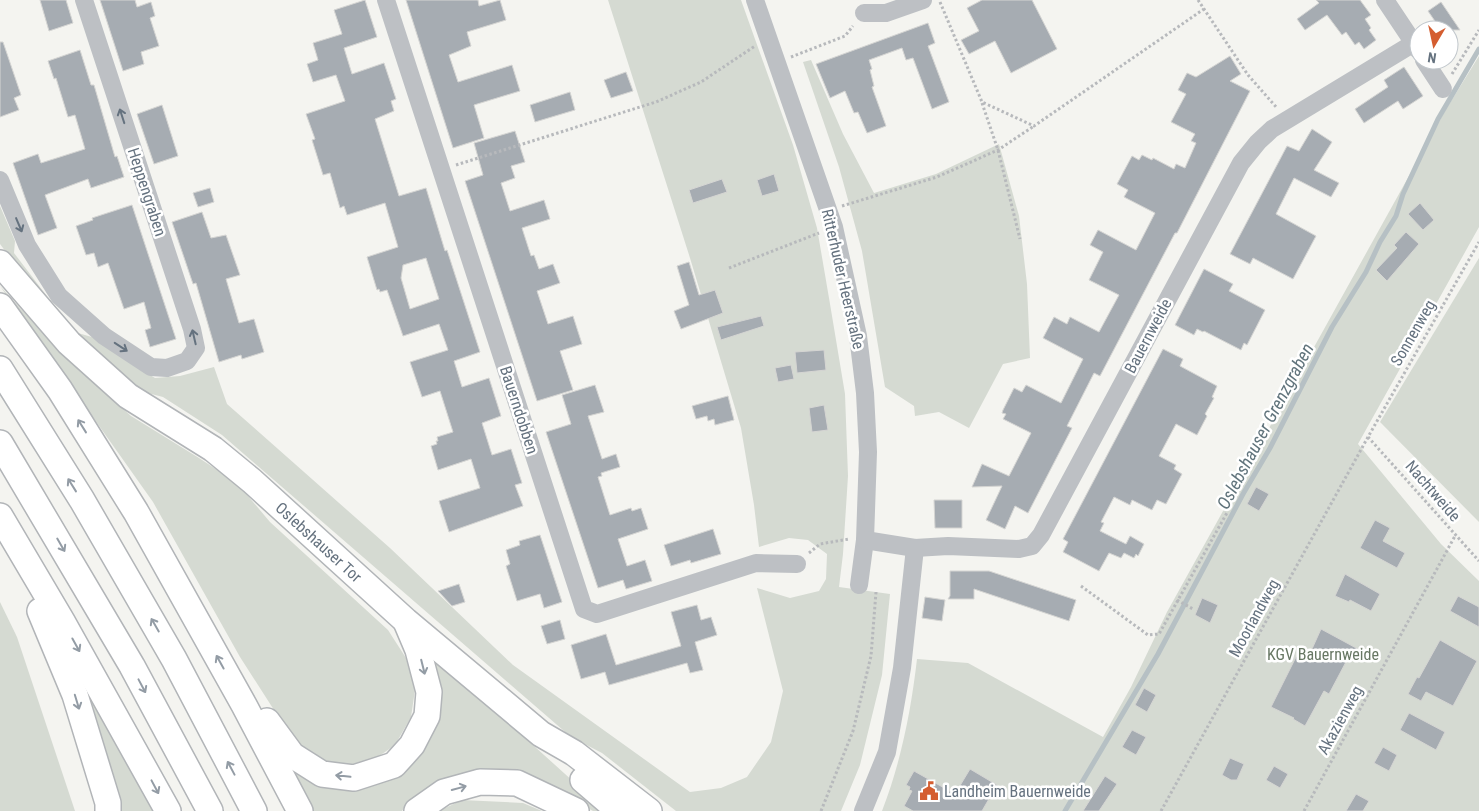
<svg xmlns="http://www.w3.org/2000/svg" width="1479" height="811" font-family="'Roboto Condensed',sans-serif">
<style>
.green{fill:#d5dad2}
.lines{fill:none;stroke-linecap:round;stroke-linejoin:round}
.stream{stroke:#b6c0c4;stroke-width:5}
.building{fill:#a6acb2;stroke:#d5d5d3;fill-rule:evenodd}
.highway-casing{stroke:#b2b5b8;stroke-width:28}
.path{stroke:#b7b9bc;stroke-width:3;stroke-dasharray:2.5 2.5;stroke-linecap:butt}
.minor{stroke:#bdc0c4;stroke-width:18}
.highway{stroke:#fff;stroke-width:25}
.oneway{stroke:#65727f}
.oneway2{stroke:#939ca5}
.labels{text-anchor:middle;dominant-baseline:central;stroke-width:5;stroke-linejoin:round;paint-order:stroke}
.street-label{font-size:16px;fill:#65727f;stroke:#fff}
.park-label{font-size:16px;fill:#677763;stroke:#fff}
.poi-label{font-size:16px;fill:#65727f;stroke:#fff;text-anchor:start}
.water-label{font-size:18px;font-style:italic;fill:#61747c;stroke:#fff}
</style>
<rect width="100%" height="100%" fill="#f4f4f0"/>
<g class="green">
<path d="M608,0H741L793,145L817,228L829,298L845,394L848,476L843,554L839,587L890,594L882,675L860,765L841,811H676L602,753L571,737L222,435L163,397L136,390L90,351L21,272L0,244V206L15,241L14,253L46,295L78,333L102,340L142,370L155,378L180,376L214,367L227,404L390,548L513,665L690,792L721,788L747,777L771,742L783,691L757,588L790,598L819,591L826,579L827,554L808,540L789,538L759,547L754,505L741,428L690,258Z"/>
<path d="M1479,56V227L1358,444L1441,544L1479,581V811H882C901,762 911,711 917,659L968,663L1103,737L1131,687L1167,612L1445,111Z"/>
<path d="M811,60L843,134L874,193L936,174L999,144L1019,216L1027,284L1030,358L1003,364L969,428L939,412L915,416L914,406L885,387L862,251L839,167L803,62Z"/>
<path d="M1479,258V522L1380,422Z"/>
<path d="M0,286L64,356L131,416L199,458L237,483L270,522L388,630L406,658L415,690L411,717L395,745L372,761L343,766L313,757L290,735L240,657L153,502Z"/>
<path d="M0,602L17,637L75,811H0Z"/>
<path d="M67,649L156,811H114Z"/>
<path d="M423,650L492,708L606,811H593L579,803L451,779L410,800L402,811H308L288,766L322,785L422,746Z"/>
<path d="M462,800L523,803L542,811H439Z"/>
</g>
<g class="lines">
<path class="stream" d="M1065,811L1158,654L1243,494L1270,448L1332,327L1366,272L1380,242L1396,216L1403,194L1438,119L1479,49"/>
</g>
<g class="building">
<path d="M40,0H66L73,23L49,31Z"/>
<path d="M100,0H135L137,7L151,2L155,16L150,18L159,46L141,52L144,64L123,71Z"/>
<path d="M365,0L377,37L344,48L352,74L384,63L396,99L391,101L394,111L375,119L399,196L426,188L445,251L447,250L480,352L454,361L462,387L489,378L501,416L482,423L492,455L511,449L522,483L515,485L523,506L449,532L439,501L480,488L471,459L438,470L431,446L437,444L436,441H438L437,437L453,432L440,391L422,397L410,362L448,350L439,324L403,336L387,290L380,292L379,289L377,290L367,257L398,247L385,203L347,215L344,206L340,208L330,173L323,175L312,140L315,139L306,114L345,101L336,75L313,82L307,64L318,60L313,43L342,34L334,10ZM426,258L439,299L410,309L401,278L403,265Z"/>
<path d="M406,0H478L479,6L500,0L506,20L467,32L471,46L449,55L458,82L512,65L520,91L474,105L484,138L453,148Z"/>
<path d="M982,0H1032L1057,49L1011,73L995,41L969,54L961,40L979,31L967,8Z"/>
<path d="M1316,0H1360L1371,15L1365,19L1371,28L1369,30L1376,40L1364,49L1359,42L1355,45L1346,32L1342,35L1327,15L1305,30L1297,19L1319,3Z"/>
<path d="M1441,2L1460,30H1441L1428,11Z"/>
<path d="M928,23L935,43L928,46L949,102L932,109L913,58L906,60L902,48L869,60L872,69L870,70L874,86L872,87L886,126L867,133L858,112L854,113L845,91L830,98L816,64Z"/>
<path d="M0,42H3L21,95L14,98L19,110L0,117Z"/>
<path d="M80,50L91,85H94L115,157L117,156L124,177L91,188L88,179L45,195L57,228L38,235L13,163L38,154L41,163L85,149L75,115L68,117L56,78L54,79L48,61Z"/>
<path d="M1230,56L1241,74L1230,81L1250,91L1177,233H1175L1100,376L1094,373L1067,426L1072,428L1028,513L1015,506L1005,529L986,520L1002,486L972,487L982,464L1009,476L1031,433L1003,419L1006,414L1002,413L1003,410L1014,388L1022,392L1026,385L1061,403L1083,359L1043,338L1054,317L1067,324L1070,317L1099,332L1119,295L1089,280L1103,252L1090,245L1098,230L1136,250L1155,213L1124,197L1128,190L1117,184L1132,156L1139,160L1142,155L1152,160L1153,158L1174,169L1176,164L1185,168L1196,143L1191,141L1195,134L1171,122L1186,94L1178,90L1187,73L1196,77Z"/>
<path d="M1404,67L1423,96L1403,109L1398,101L1364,123L1355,109L1388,87L1384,80Z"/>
<path d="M626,72L633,91L611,98L604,80Z"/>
<path d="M570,92L575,110L535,122L530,105Z"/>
<path d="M162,105L178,156L154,164L137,114Z"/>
<path d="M1312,129L1332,142L1314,170L1339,183L1331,197L1294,178L1276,214L1316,236L1293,279L1253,258L1250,264L1230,254L1287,146L1299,151Z"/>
<path d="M515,131L525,162L511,166L515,178L501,183L510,211L544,200L550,219L522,228L531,256L534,255L539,269L553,264L560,283L537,291L548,324L573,316L582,344L560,351L573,390L537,401L465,181L483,175L474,143Z"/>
<path d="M774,174L779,191L762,196L757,180Z"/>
<path d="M722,179L727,192L693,203L689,190Z"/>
<path d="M210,188L214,202L198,207L193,193Z"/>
<path d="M1420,203L1434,220L1423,230L1408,214Z"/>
<path d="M132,205L176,339L150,347L145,330L151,328L144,302L124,309L108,263L98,267L94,253L86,255L76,226L93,220L92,218Z"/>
<path d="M202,212L211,238L226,235L240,275L226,279L239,323L254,319L264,352L242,359L241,355L219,362L196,283L193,284L172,222Z"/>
<path d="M1406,232L1419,244L1387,281L1376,270L1397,248L1394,245Z"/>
<path d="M689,262L699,295L715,290L723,313L681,329L674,311L689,305L677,266Z"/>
<path d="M1204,269L1233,284L1229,291L1265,310L1247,345L1244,343L1241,350L1204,331L1203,332L1197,329L1194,335L1175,325Z"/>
<path d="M761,316L764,326L721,340L717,327Z"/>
<path d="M1163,349L1183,359L1180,366L1217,386L1212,397L1214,398L1205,414L1207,416L1197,435L1176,424L1159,456L1176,465L1174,469L1182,474L1166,504L1157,500L1152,510L1132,500L1130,505L1114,497L1101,522L1104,523L1100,531L1126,544L1130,536L1144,544L1138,556L1136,554L1134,558L1124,553L1121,558L1109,553L1099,571L1063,552L1068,542L1063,539Z"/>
<path d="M824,350L826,370L797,373L795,352Z"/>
<path d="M791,365L794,379L778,382L775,368Z"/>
<path d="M595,385L604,412L588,416L602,459L616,454L620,467L601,473L602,476L598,477L610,515L631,508L632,511L641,508L648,529L618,539L627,566L645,560L652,581L626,589L623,580L598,588L546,432L571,424L562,395Z"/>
<path d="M728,396L734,420L715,425L714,419L708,421L707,416L696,419L692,406Z"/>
<path d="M824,405L828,430L812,432L809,408Z"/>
<path d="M1256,487L1269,494L1259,511L1247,504Z"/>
<path d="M934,500H962V528H935Z"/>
<path d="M1375,520L1390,528L1383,541L1405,553L1397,568L1360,548Z"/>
<path d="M713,529L721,554L691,563L690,560L671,566L664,545Z"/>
<path d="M540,535L562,602L544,608L540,594L517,601L506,566L510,564L506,550L520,545L519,541Z"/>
<path d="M950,571H989L1076,600L1069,621L974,589V599H948L950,596Z"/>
<path d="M1345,574L1380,594L1371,611L1350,600L1349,602L1335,596Z"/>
<path d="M459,584L465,602L452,606L438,591Z"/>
<path d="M1458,596L1479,607V627L1450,611Z"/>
<path d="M925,597L945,600L942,621L922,618Z"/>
<path d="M1202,598L1218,605L1210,623L1195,615Z"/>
<path d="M697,605L701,620L711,617L717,635L695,642L703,670L690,673L687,663L609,685L605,672L581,679L571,645L606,634L616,665L681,646L671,612Z"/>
<path d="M560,620L565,639L547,644L541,626Z"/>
<path d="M1321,629L1358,649L1351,662L1347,660L1329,694L1324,691L1305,726L1293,719L1294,718L1271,707L1297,655L1307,660Z"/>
<path d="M1440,640L1477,661L1453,706L1426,692L1421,701L1408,694L1417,677L1419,678Z"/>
<path d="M1144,688L1156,695L1147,712L1135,705Z"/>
<path d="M1409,713L1445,732L1436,750L1400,730Z"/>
<path d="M1132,730L1146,737L1136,755L1122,747Z"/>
<path d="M1383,747L1397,755L1389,771L1374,763Z"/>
<path d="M1230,758L1244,764L1237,780H1231L1222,775Z"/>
<path d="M1274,766L1288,774L1280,788L1266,780Z"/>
<path d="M970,769L997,785L982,811H913L904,806L912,791L909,790L910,787L906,785L914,771L955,794Z"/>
<path d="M1105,776L1117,784L1099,811H1083Z"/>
<path d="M1356,794L1369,801L1363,811H1346Z"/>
</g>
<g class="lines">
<g class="highway-casing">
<g id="highway">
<path id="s1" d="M0,263L69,343L128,396L213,449L252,481L406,621L541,734L574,753L649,811"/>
<path d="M0,306L60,390L136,512L244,705L300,811"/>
<path d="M0,369L82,500L174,659L254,811"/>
<path d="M0,443L132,666L210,811"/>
<path d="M0,516L62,621L168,811"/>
<path d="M40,611L75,695L108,803V811"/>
<path d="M267,721L292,755L322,774L354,778L394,765L412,745L427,716L429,692L418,650L407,624"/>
<path d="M583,780L619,811"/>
<path d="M417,811L444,792L480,782L517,783L576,811"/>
</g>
</g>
<g class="path">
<path d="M1198,0L1248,75L1277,108"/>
<path d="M940,2L982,102L1034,126L1204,9"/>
<path d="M791,57L845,36L853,26"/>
<path d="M1452,74L1479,30"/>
<path d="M982,103L998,150L1020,239"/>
<path d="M456,165L656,102L701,82L755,46"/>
<path d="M842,206L937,177L998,150L1034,126"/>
<path d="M729,268L819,233"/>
<path d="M1368,437L1479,561"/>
<path d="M809,553L820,544L849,539"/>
<path d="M1081,586L1148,635L1159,634L1228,511"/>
<path d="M1177,600L1193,609"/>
<path d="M821,811L853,731L871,656L876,592"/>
<path d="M1161,811L1368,437L1479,242"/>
<path d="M1304,811L1455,536"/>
</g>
<g class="minor">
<path d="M386,0L584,609L597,614L756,563L797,564"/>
<path d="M755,0L834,227L858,336L865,393L868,452L865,540L859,585"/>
<path d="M1385,0L1419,51"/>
<path d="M864,13H886L923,0"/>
<path d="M1424,60L1443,89"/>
<path d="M0,180L27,245L59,296L104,336L151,367L167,368L187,361L196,348L192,329L84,0"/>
<path d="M865,540L915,548L948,546L1019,549L1032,546L1041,535L1241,163L1258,142L1272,129L1414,43"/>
<path d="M863,811L887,752L902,668L915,548"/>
</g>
<use href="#highway" class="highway"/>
</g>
<defs><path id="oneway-shaft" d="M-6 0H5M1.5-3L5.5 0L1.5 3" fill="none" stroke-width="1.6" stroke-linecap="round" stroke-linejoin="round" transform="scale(1.25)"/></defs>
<g class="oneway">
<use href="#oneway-shaft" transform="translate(122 116) rotate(-108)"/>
<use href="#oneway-shaft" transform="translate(19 225) rotate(67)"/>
<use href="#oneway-shaft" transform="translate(194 337) rotate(-103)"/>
<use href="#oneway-shaft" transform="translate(121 347) rotate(33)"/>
</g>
<g class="oneway2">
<use href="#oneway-shaft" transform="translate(82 426) rotate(-122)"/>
<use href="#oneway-shaft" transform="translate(72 485) rotate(-122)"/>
<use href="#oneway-shaft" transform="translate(61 545) rotate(60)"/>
<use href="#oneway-shaft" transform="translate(155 625) rotate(-120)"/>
<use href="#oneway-shaft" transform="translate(76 645) rotate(61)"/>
<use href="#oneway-shaft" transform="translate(220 662) rotate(-119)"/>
<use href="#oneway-shaft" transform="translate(423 667) rotate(76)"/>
<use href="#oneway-shaft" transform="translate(142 686) rotate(62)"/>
<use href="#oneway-shaft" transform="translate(77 702) rotate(73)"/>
<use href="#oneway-shaft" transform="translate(231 768) rotate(-118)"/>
<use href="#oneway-shaft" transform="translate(343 776) rotate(-174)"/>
<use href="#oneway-shaft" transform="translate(155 787) rotate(62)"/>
<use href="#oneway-shaft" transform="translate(459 788) rotate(-15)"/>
</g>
<defs>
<g id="civic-bare" transform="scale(1.5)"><path d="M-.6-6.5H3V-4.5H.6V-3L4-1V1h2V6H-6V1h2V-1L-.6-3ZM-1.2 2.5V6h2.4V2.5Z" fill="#d45d30" stroke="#fff" stroke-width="2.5" paint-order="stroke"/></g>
</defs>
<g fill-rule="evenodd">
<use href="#civic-bare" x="929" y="791"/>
</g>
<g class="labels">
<g class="street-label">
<text transform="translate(147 192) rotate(72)">Heppengraben</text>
<text transform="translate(843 279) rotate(77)">Ritterhuder Heerstraße</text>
<text transform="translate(1413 333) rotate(-60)">Sonnenweg</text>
<text transform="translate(1148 336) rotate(-62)">Bauernweide</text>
<text transform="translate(519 410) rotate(72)">Bauerndobben</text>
<text transform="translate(1433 491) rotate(49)">Nachtweide</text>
<text stroke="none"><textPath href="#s1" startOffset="426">Oslebshauser Tor</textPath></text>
<text transform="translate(1254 618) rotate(-61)">Moorlandweg</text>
<text transform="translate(1340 720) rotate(-61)">Akazienweg</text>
</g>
<g class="park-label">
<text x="1323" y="654">KGV Bauernweide</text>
</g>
<g class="poi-label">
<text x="944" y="791">Landheim Bauernweide</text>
</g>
<g class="water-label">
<text transform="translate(1265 426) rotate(-62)">Oslebshauser Grenzgraben</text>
</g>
</g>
<g transform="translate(1434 45) rotate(189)"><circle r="24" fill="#ffffff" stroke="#c1c7cc"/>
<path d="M0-4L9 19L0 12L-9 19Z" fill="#d45d30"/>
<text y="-8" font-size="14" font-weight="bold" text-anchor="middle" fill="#65727f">N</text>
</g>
</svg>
